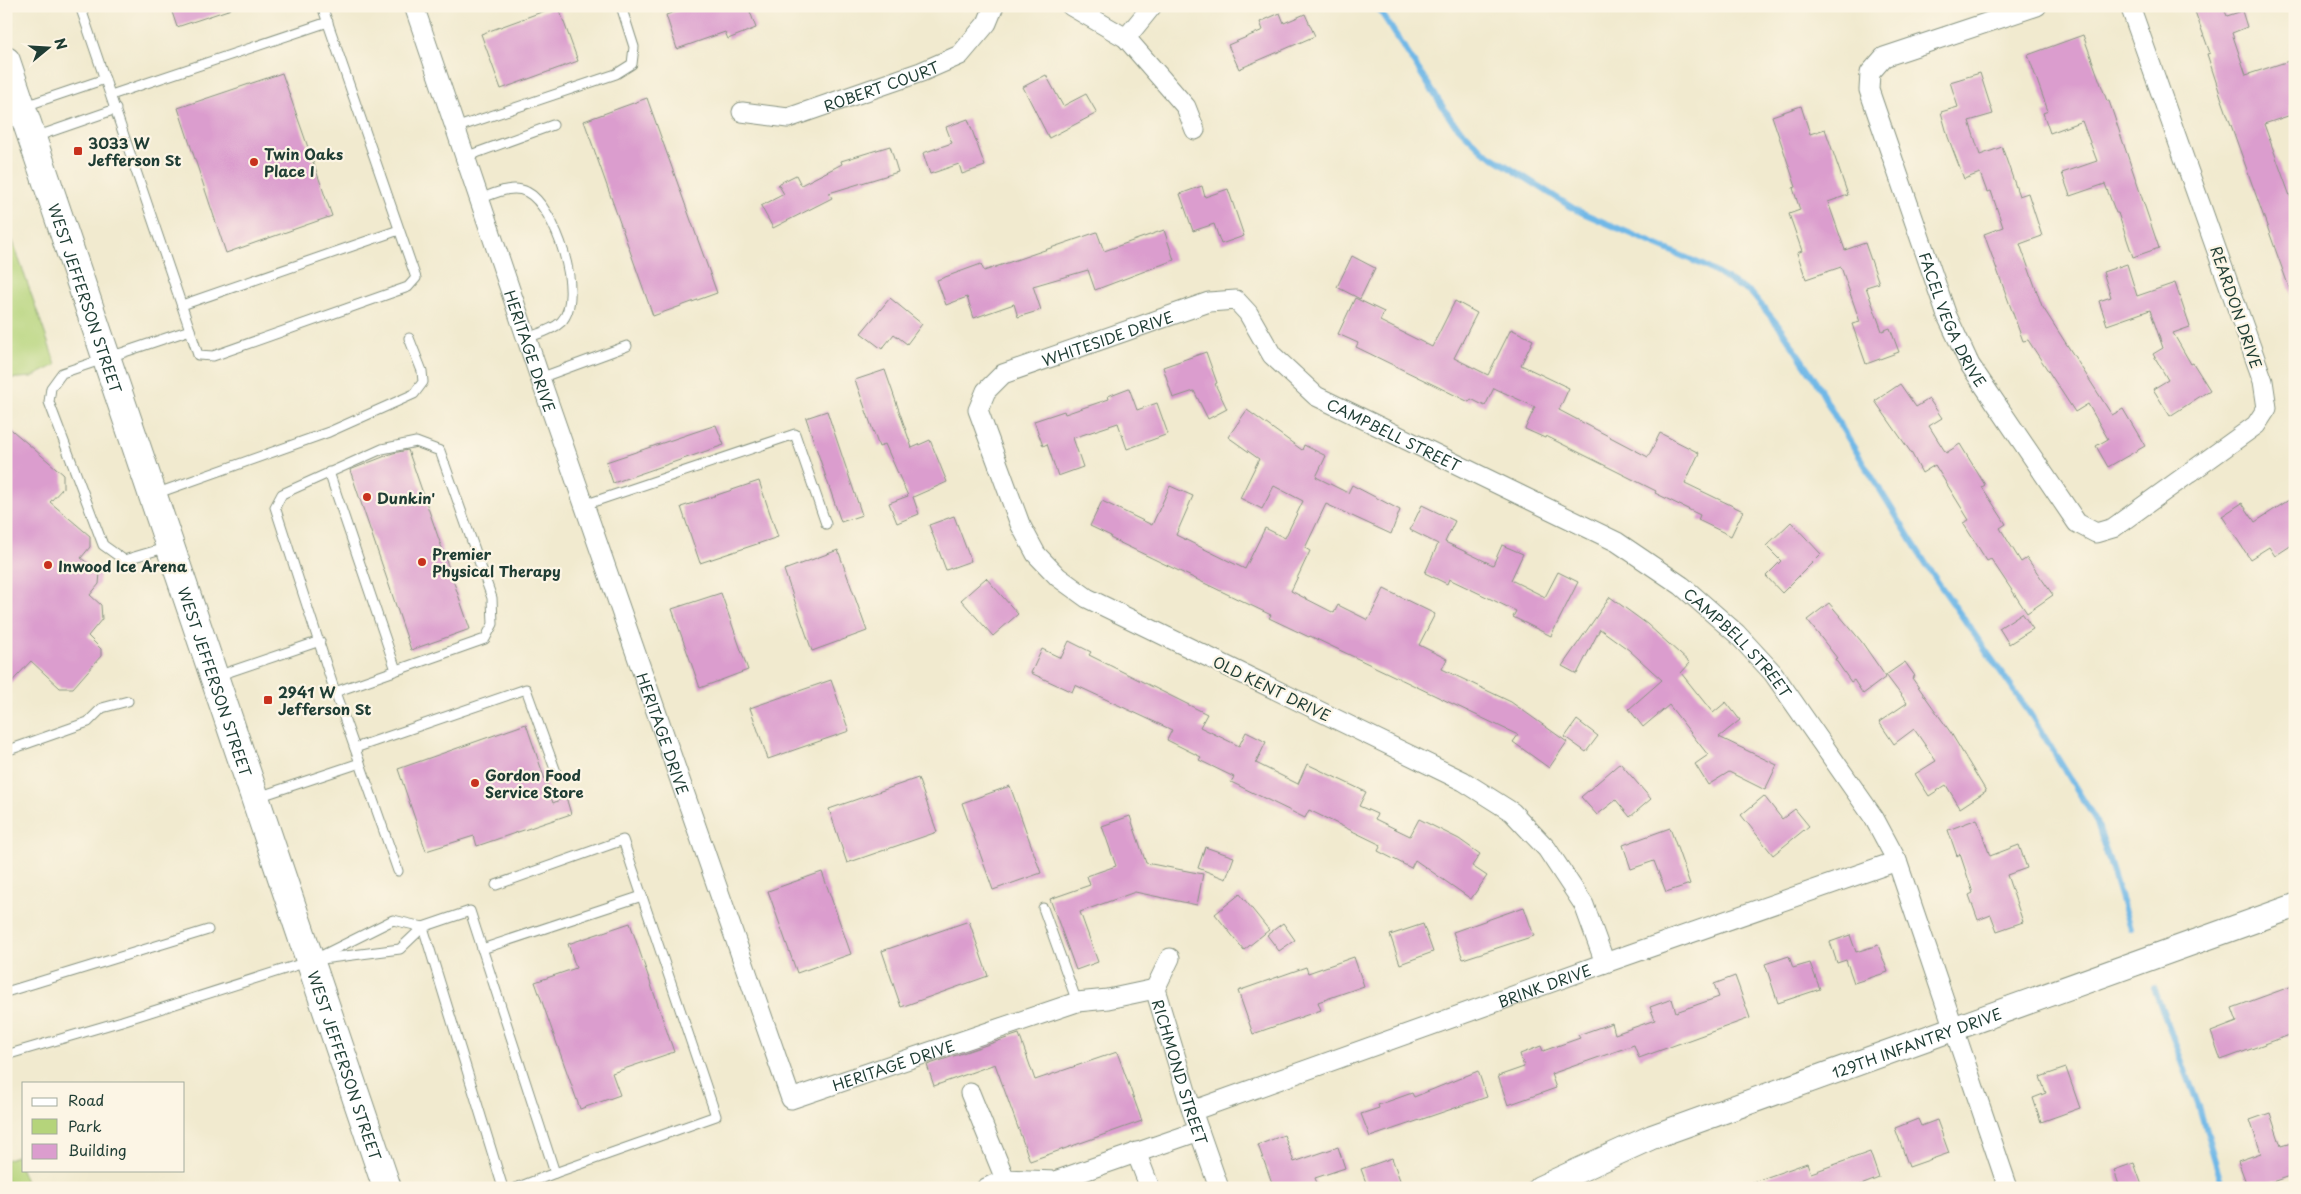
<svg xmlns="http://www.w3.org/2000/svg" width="2301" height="1194" font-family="'Playpen Sans',sans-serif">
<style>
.green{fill:#b5d47b;stroke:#6a8858}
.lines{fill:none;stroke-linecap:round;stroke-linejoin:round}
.stream{stroke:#6fb8e7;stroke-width:6}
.building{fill:#db9dce}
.service-casing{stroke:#889482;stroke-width:11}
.minor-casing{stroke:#889482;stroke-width:21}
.tertiary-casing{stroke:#889482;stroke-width:26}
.primary-casing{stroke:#889482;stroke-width:30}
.service{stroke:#fff;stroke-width:9}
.minor{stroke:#fff;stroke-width:19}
.tertiary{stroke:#fff;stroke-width:24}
.primary{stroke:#fff;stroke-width:28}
.poi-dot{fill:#c8321e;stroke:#fcf5e5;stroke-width:2}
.labels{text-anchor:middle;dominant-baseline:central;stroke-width:4.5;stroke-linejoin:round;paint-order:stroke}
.street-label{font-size:15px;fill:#1f3d34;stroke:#fcf5e5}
.poi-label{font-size:15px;font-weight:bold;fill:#1f3d34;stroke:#fcf5e5;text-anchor:start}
</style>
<rect width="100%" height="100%" fill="#fcf5e5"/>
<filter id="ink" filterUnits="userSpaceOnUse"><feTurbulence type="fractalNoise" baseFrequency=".02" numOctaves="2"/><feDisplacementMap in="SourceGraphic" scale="10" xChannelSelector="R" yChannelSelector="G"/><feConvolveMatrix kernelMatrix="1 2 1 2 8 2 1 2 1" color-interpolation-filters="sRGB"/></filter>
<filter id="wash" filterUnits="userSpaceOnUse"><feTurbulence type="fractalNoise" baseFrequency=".0096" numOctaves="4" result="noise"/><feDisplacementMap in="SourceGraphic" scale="20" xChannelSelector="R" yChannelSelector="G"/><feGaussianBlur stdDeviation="1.12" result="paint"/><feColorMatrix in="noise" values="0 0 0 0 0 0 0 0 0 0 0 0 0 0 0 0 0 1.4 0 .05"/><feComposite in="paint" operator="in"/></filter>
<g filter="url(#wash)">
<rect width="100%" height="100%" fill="#f1eacf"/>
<g class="green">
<path d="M6,222L56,365L32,377L6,379Z"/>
<path d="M16,1156L27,1185L17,1188H6V1160Z"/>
</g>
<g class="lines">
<g class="stream">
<path d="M1377,6L1452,121L1483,151L1576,210L1703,265L1752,294L1782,330L1814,378L1838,422L1933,575L2031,715L2097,822L2130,928"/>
<path d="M2154,988L2199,1107L2223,1188"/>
</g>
</g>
<g id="blocks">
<g class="building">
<path d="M170,6H231V9L177,27Z"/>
<path d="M558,6L578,61L501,89L481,34Z"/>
<path d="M691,6H748L756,28L728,39L725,32L677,49L666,15Z"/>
<path d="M2193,6H2223L2227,16L2242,11L2247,27L2232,33L2246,75L2295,59V106L2289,107L2291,115L2264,124L2295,210V296H2292L2221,97L2207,54L2210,53Z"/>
<path d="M1280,13L1284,23L1305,14L1315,36L1239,69L1228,45L1263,30L1260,22Z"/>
<path d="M2083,35L2107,101H2109L2159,248L2133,257L2118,213H2116L2105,184L2070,196L2062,173L2097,161L2082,121L2050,133L2043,113L2048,111L2028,55Z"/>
<path d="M282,73L332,216L226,253L178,108Z"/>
<path d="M1980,73L1993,114L1969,121L1980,155L2002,147L2019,196L2028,193L2042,236L2020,244L2042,306L2112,415L2123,409L2145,446L2108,467L2096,446L2108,439L2088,404L2075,412L2028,340L2023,341L1984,234L2003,227L1991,191L1987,192L1980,173L1964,179L1948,137L1941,112L1958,107L1950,82Z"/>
<path d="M1046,75L1063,106L1086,94L1097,113L1049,138L1023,87Z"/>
<path d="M647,98L717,293L653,316L584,121Z"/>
<path d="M1801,106L1810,134L1825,129L1848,195L1828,202L1845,250L1865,243L1879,283L1866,287L1882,331L1890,328L1899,352L1866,364L1852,324L1860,322L1841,267L1806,279L1797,253L1802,251L1789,214L1800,210L1793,188L1796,187L1772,116Z"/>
<path d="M968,119L985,166L962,174L959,164L930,174L923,153L952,143L946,127Z"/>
<path d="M890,146L898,172L829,193L832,198L773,228L761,206L784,194L778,184L796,175L801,185L842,164L841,161Z"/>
<path d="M1202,186L1205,197L1228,189L1244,236L1221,244L1214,224L1193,231L1180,194Z"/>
<path d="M1164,230L1174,260L1095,290L1088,270L1033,286L1041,310L1018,317L1014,304L974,318L967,297L946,305L937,280L981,264L984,271L1097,232L1104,251Z"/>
<path d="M1352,256L1375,268L1360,299L1337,287Z"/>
<path d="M2127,264L2137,296L2175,283L2190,327L2173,333L2191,364L2193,363L2210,390L2170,416L2153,389L2168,380L2153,354L2163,348L2150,310L2107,325L2099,301L2111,297L2103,272Z"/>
<path d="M890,298L922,324L907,344L894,334L882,349L861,333Z"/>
<path d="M1355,298L1384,312L1380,321L1432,347L1455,301L1477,313L1454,358L1488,375L1511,329L1533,340L1521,365L1569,388L1559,410L1648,457L1660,433L1699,453L1685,483L1743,511L1731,536L1698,520L1700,515L1655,493L1656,491L1546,436L1545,438L1525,429L1535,407L1494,388L1485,406L1471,399L1469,402L1356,347L1358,343L1338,334Z"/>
<path d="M1206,352L1217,383L1215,384L1227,409L1208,419L1194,391L1173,398L1163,367Z"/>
<path d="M885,370L912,448L930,440L947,482L913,497L919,514L897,523L889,503L908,496L885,444L879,447L855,380Z"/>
<path d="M1900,384L1916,407L1929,399L1942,418L1929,426L1946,453L1960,444L1985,485L1982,487L2006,524L2000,528L2021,562L2027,558L2053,595L2027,613L1991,559L1987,561L1963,523L1969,520L1935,465L1922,473L1912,454L1875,401Z"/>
<path d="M1129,388L1137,410L1157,403L1168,434L1127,449L1118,423L1073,438L1083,467L1058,476L1047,444L1043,446L1034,421L1064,411L1065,414L1109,399L1108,396Z"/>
<path d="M1247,410L1302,450L1304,445L1326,456L1316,477L1348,493L1352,485L1400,510L1391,534L1326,504L1305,548L1310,551L1291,591L1334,613L1338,605L1368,620L1384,589L1435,614L1419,645L1447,659L1442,669L1511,702L1567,742L1549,768L1513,742L1518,735L1310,636L1309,637L1269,618L1271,615L1110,538L1111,536L1090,526L1102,501L1152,525L1170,486L1193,496L1176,535L1245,569L1265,528L1285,538L1303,501L1274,486L1262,509L1240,498L1259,459L1228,437Z"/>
<path d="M827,411L862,515L841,522L806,418Z"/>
<path d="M6,425L63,474V488L50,502L90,536V547L81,558L100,573L99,584L90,595L101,605L102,619L88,636L101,649V656L73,688H60L31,661L6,688Z"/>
<path d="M716,425L724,445L613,483L606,462Z"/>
<path d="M408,450L470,629L411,650L350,470L393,453Z"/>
<path d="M759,481L778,537L700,563L681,507Z"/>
<path d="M2295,496V543L2275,556L2269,547L2250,559L2222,516L2242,503L2255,522Z"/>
<path d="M1422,505L1455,521L1445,542L1493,565L1502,545L1523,554L1511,580L1545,597L1558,572L1578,582L1551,636L1513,617L1516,611L1449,579L1447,584L1425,573L1438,544L1410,530Z"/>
<path d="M954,516L971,561L946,570L929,525Z"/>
<path d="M1791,522L1821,554L1782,593L1766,576L1781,561L1766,546Z"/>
<path d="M838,550L867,631L812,651L784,570Z"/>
<path d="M986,578L1018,614L993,636L961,600Z"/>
<path d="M721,593L748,670L700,688L672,609Z"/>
<path d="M1610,597L1647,624L1690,663L1681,673L1713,713L1726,702L1740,720L1719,737L1777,765L1765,790L1729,772L1708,785L1695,764L1708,755L1669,705L1643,727L1629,709L1662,680L1629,650L1600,629L1577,674L1562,666Z"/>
<path d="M1829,603L1861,641L1886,677L1863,694L1854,680L1851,682L1835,659L1837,658L1807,620Z"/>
<path d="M2022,613L2033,629L2009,644L1999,628Z"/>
<path d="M1069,641L1091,652L1089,655L1207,714L1200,727L1239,746L1246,732L1266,742L1256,763L1298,784L1307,764L1366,792L1359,806L1377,814L1375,819L1410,836L1419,819L1459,839L1480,854L1472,866L1487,876L1471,899L1415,860L1411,868L1378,851L1381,845L1309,810L1305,818L1231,782L1234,777L1199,760L1201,757L1167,740L1172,730L1075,685L1072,692L1031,673L1042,649L1061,658Z"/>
<path d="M1905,662L1915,676L1912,678L1951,733L1986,791L1960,808L1946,785L1929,796L1915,774L1936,761L1914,729L1894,744L1879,722L1907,703L1886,675Z"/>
<path d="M831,680L849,731L768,759L750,708Z"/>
<path d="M1577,720L1598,736L1586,752L1565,737Z"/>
<path d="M526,724L553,803L566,797L571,814L477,846L474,836L426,851L398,769Z"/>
<path d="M1620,763L1651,799L1630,817L1616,800L1597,815L1581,797Z"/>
<path d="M918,778L937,832L847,863L829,809Z"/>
<path d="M1010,786L1041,873L993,890L962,803Z"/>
<path d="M1764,796L1782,819L1795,809L1809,826L1773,855L1741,815Z"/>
<path d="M1130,816L1146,863L1203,874L1197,905L1135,892L1080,912L1098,962L1076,970L1050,899L1090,885L1087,876L1116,866L1102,826Z"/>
<path d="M1977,819L1990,856L2019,845L2027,868L2007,875L2023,922L1997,931L1991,915L1978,920L1969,895L1973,893L1960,854L1957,856L1948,830Z"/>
<path d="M1670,828L1690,884L1666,892L1654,861L1631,869L1623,845Z"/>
<path d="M1205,847L1234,857L1226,879L1198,868Z"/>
<path d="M822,872L851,954L797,973L768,891Z"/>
<path d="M1240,894L1269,930L1244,950L1215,914Z"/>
<path d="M1524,907L1534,936L1463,959L1453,932Z"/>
<path d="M969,921L988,976L901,1007L882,951Z"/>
<path d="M630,923L674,1052L612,1073L620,1095L580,1109L535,982L576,968L568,944Z"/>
<path d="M1283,923L1295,940L1279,951L1267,935Z"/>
<path d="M1423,924L1433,952L1400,964L1390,935Z"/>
<path d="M1850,935L1856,952L1878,945L1888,972L1854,983L1846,960L1837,963L1830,942Z"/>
<path d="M1789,956L1793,968L1810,963L1820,989L1778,1003L1765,964Z"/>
<path d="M1354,957L1364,986L1318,1002L1321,1010L1253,1034L1238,991L1306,967L1308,973Z"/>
<path d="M1735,976L1750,1018L1639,1058L1634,1045L1551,1074L1556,1088L1508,1105L1498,1076L1524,1067L1520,1054L1541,1046L1543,1051L1580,1038L1578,1035L1612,1023L1615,1034L1655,1020L1650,1007L1672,999L1676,1012L1719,997L1714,984Z"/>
<path d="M2295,985V1033L2221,1060L2211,1032L2237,1022L2232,1008Z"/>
<path d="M1019,1034L1035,1080L1117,1052L1142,1121L1030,1161L995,1064L934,1086L927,1065Z"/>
<path d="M2066,1068L2080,1108L2041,1122L2033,1098L2046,1093L2040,1077Z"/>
<path d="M1478,1071L1487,1097L1370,1137L1361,1114L1379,1108L1378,1105L1412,1093L1414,1097Z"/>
<path d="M2270,1113L2281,1146L2295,1142V1174L2255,1188H2248L2238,1161L2261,1153L2250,1120Z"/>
<path d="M1918,1119L1921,1126L1937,1120L1949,1153L1909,1167L1895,1128Z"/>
<path d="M1284,1135L1294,1162L1338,1147L1345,1168L1315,1178L1319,1188H1274L1258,1145Z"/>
<path d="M1870,1152L1879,1178L1853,1188H1745V1185L1807,1163L1811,1173Z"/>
<path d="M1392,1158L1401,1183L1389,1188H1368L1361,1169Z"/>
<path d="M2134,1163L2143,1188H2120L2114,1170Z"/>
</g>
</g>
</g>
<g filter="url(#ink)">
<use href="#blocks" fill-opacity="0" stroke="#889482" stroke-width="1"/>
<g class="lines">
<g class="service-casing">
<g id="service">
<path d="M80,6L190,330L62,373L51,388L49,402L103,545L124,560L168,547"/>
<path d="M111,95L328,22"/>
<path d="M25,106L105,79"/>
<path d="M455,128L616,74L632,64L634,47L621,6"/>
<path d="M35,137L116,109"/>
<path d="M465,157L553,125"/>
<path d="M479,199C494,194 512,184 527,192C555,206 586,297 561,322C553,330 537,334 527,338"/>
<path d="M182,305L399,230"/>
<path d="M190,330L198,355L213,356L408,287L416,278L322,6"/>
<path d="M540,378L627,346"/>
<path d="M416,442L440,451L492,598L493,624L485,639L335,692L275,507L282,494L382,449Z"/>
<path d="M329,472L396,670"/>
<path d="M155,494L329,432L414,394L423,382L422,371L409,338"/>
<path d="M584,505L795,434L826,524"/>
<path d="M217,676L320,641"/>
<path d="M335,692L398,871"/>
<path d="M355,748L526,689L556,772"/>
<path d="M6,751L88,722L102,708L128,701"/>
<path d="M258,797L360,763"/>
<path d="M496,885L623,840L716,1116L555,1173"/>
<path d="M1043,908L1077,1002"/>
<path d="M423,927L503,1188"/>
<path d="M482,949L642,896"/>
<path d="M319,957L393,920L423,927"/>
<path d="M314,960L400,949L423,927L470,911L555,1173L516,1188"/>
<path d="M6,992L208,930"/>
<path d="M6,1055L122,1021L307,962"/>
</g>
</g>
<g class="minor-casing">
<g id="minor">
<path id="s1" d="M414,6L540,378L791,1099L1077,1002L1108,999L1155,989"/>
<path d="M1071,6L1126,38L1186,107L1195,130"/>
<path id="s2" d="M2037,6L1884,57L1870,73L1869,90L1947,316L1970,365L2077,523L2096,533L2113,528L2256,425L2267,408L2263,381L2130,6"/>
<path d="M1126,38L1152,6"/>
<path id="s3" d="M742,112L788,118L921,72L960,55L987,23L994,6"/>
<path id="s4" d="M1170,958L1155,989L1192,1111L1219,1188"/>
<path id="s5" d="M1605,963L1584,905L1547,849L1512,812L1463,781L1087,598L1058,577L1036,554L1020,524L978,410L986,391L1003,374L1209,302L1236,300L1248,313L1272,355L1316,396L1617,542L1682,586L1737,634L1773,673L1874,818L1897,861L2008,1188"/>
<path d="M970,1093L1005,1179L1055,1181L1199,1131"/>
<path id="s6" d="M1192,1111L1605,963L1897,861"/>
<path d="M1136,1152L1150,1188"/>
<path d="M986,1188L1005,1179"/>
</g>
</g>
<g class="tertiary-casing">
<g id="tertiary">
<path id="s7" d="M1540,1188L1652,1137L2295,906"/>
</g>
</g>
<g class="primary-casing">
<g id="primary">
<path id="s8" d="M6,61L387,1188"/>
</g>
</g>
<use href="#service" class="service"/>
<use href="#minor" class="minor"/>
<use href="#tertiary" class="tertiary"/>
<use href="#primary" class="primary"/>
</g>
</g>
<g class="poi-dot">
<rect x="73" y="146" width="10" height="10" rx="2.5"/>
<circle cx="254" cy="162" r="5"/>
<circle cx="367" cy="497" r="5"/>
<circle cx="422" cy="562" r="5"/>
<circle cx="48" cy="565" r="5"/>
<rect x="263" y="695" width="10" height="10" rx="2.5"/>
<circle cx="475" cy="783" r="5"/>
</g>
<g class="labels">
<g class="street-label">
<text stroke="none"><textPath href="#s3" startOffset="145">ROBERT COURT</textPath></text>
<text stroke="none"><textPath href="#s8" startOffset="250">WEST JEFFERSON STREET</textPath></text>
<text transform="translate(2237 307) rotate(71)">REARDON DRIVE</text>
<text stroke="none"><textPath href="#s2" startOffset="444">FACEL VEGA DRIVE</textPath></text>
<text stroke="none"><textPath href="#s5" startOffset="1034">WHITESIDE DRIVE</textPath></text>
<text stroke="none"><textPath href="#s1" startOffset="364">HERITAGE DRIVE</textPath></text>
<text stroke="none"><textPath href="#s5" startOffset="1382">CAMPBELL STREET</textPath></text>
<text stroke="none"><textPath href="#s5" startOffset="1788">CAMPBELL STREET</textPath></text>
<text stroke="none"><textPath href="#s8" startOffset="655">WEST JEFFERSON STREET</textPath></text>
<text transform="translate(1272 688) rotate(26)">OLD KENT DRIVE</text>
<text stroke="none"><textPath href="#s1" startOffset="769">HERITAGE DRIVE</textPath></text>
<text stroke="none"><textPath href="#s6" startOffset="374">BRINK DRIVE</textPath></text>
<text stroke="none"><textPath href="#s7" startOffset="404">129TH INFANTRY DRIVE</textPath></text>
<text stroke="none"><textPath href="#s8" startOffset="1060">WEST JEFFERSON STREET</textPath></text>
<text stroke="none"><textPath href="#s1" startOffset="1264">HERITAGE DRIVE</textPath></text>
<text stroke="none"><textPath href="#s4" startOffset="121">RICHMOND STREET</textPath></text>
</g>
<g class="poi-label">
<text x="88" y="142">3033 W<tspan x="88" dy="17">Jefferson St</tspan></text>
<text x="264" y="153">Twin Oaks<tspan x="264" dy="17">Place I</tspan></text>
<text x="377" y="497">Dunkin'</text>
<text x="432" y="553">Premier<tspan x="432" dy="17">Physical Therapy</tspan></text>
<text x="58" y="565">Inwood Ice Arena</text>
<text x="278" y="691">2941 W<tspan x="278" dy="17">Jefferson St</tspan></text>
<text x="485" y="774">Gordon Food<tspan x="485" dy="17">Service Store</tspan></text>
</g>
</g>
<rect width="2301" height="1194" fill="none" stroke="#fcf5e5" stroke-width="25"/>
<rect x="22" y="1082" width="162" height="90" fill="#fcf5e5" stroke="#a4ab9e"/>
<rect x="32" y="1098" width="25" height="8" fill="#ffffff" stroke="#a4ab9e"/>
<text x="68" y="1106" font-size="15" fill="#1f3d34">Road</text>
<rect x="32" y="1119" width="25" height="15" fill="#b5d47b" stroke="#a4ab9e"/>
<text x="68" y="1132" font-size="15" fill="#1f3d34">Park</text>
<rect x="32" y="1144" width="25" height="15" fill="#db9dce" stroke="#a4ab9e"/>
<text x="68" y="1156" font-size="15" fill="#1f3d34">Building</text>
<g transform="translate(48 48) rotate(72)" stroke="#fcf5e5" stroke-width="4" paint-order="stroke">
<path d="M0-4L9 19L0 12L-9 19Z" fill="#1f3d34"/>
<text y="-8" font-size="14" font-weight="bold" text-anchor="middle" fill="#1f3d34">N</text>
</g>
</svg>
